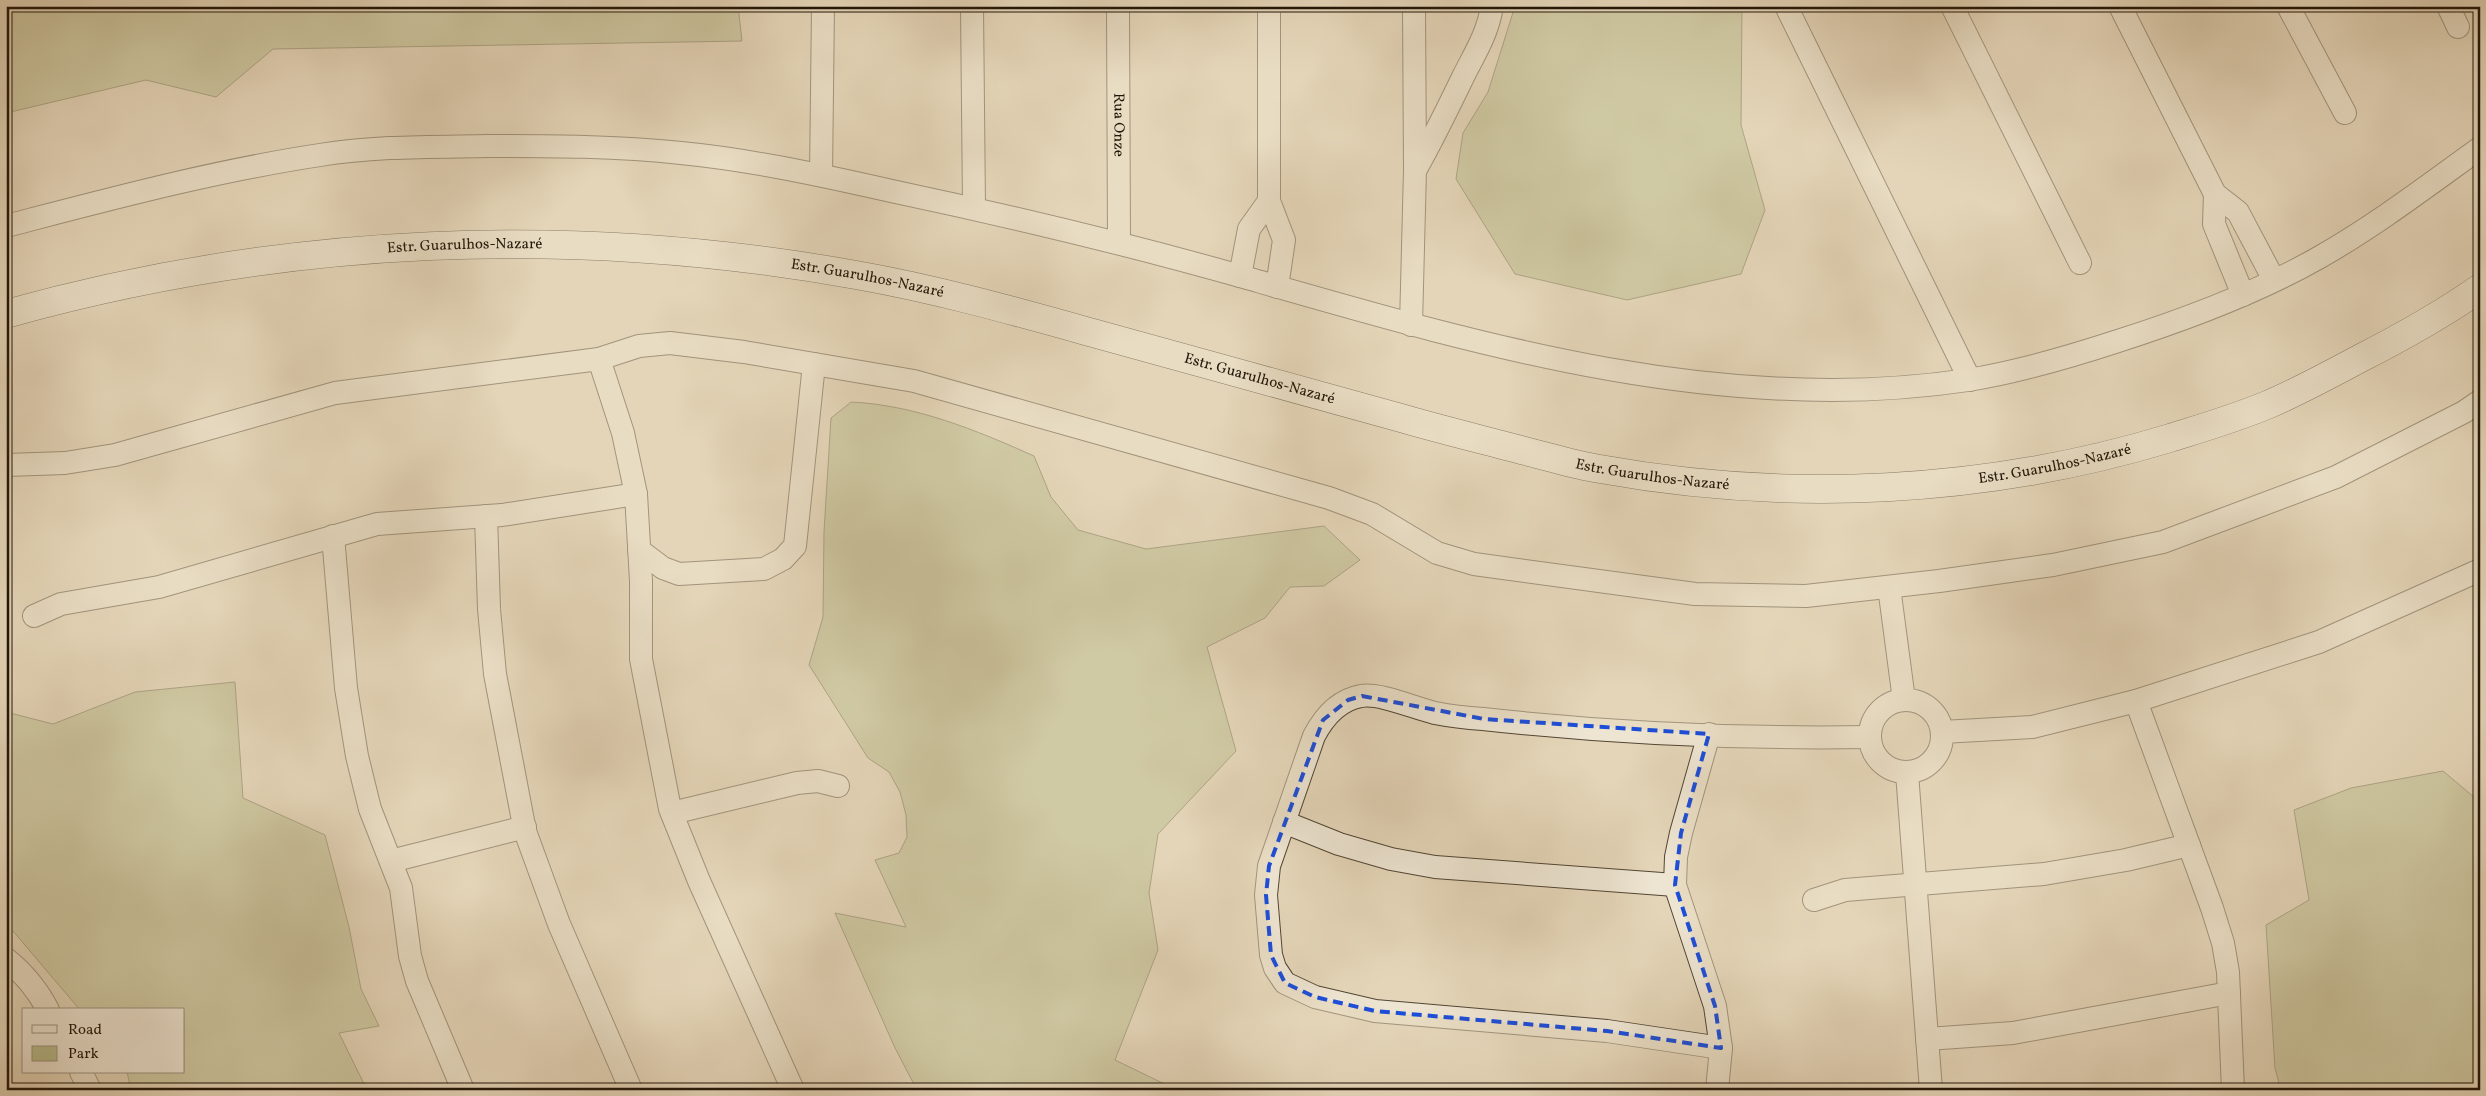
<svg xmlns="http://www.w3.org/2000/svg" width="2486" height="1096" font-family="Vollkorn,serif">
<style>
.green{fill:#b8bc8c;stroke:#6c694a}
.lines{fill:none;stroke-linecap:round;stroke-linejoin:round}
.minor-casing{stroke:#524634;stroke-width:24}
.secondary-casing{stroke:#211608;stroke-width:29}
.minor{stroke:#ede4d1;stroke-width:22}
.secondary{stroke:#ede4d1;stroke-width:28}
.marked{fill:none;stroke:#1d4ed8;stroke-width:4;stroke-dasharray:10 6;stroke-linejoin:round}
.labels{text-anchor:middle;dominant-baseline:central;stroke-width:4.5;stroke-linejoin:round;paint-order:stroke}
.street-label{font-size:15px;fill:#211608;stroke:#ede4d1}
</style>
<rect width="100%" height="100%" fill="#e4d5b8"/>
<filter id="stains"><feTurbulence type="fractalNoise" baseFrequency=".004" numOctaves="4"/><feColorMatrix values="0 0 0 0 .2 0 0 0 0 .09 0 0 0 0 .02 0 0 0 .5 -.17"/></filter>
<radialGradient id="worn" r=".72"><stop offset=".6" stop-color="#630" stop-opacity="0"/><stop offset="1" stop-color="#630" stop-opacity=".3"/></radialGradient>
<g class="green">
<path d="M12,6H738L742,41L273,49L216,97L146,80L6,113V16Z"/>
<path d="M1515,6H1742L1741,125L1765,210L1741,274L1627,300L1515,274L1456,179L1463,133L1488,92Z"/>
<path d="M851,402C915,405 976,430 1034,456L1051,497L1078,530L1146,549L1324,526L1360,560L1324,586L1290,587L1265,618L1207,647L1236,751L1158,834L1149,893L1158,950L1115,1060L1177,1090H917L895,1048L835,913L906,927L875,860L899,853L907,837L906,815L900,792L889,772L868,758L809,665L823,617L824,532L831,418Z"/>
<path d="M235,682L243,798L325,835L349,927L361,989L379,1026L339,1033L367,1090H131L127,1072H184V1010H80L7,924L12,874L6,870V712L53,724L135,692Z"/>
<path d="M2443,771L2475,798L2480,805V1090H2281L2275,1068L2266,925L2309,900L2294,810L2351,788Z"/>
</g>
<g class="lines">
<g class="minor-casing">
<g id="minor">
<path d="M972,6L974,208"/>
<path id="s1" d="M1118,6L1119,243"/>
<path d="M1269,6V201L1284,240L1277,287"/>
<path d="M1786,6L1970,380"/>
<path d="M1952,6L2080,263"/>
<path d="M2120,6L2215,194L2238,212L2274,280"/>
<path d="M2288,6L2345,113"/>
<path d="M2448,6L2458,27"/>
<path d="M1416,169C1433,139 1448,108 1463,77C1475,53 1488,33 1492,6"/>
<path d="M821,175L823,6"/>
<path d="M2215,194L2214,224L2243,295"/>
<path d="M6,226C110,199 214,171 320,155C375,146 432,147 488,146C552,146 617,146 681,153C753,160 825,176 896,192C1014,217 1131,245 1247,278C1480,345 1723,417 1968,380C2019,372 2069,357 2118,341C2187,319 2257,293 2320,257C2376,225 2427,186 2480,148"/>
<path d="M1240,276L1249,229L1269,201"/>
<path d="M1411,325L1415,170L1414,6"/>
<path d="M599,359L623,433L636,494L641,581V659L670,809L699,881L793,1090"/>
<path d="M6,465L65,463L115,455L335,393L599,359L639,346L670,343L744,352L914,381L1329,498L1372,514L1437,553L1474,564L1695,594L1806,596L1939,581L2053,565L2163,542L2336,477L2464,412L2480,401"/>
<path d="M486,516L489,609L495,674L525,831L559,924L631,1090"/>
<path d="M333,536L346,688L357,756L370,809L401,888L410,956L417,981L463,1090"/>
<path d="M639,550L663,568L679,574L764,569L783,559L795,546L814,364"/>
<path d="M1889,587L1904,700"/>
<path d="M34,616L61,604L159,587L377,524L502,515L636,494"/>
<circle cx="1906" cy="736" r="36"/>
<path d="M2136,701L2212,908L2223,943L2228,972L2233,1090"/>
<path d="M1942,732L2032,727L2136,701L2319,642L2480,570"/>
<path d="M1709,734L1681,833L1676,857L1675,885L1715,1006L1721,1048L1717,1090"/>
<path d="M1907,773L1931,1090"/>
<path d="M672,813L797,783L818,781L838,786"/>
<path d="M1284,822L1339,844L1391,859L1435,867L1675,885"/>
<path d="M391,861L525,827"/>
<path d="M1814,900L1845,890L2044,874L2126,860L2189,845"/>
<path d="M6,959C25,974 37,989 48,1010"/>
<path d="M1927,1039L2013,1033L2229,993"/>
<path d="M1721,1048L1607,1031L1375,1011L1315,997L1285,983L1275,968L1271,955L1266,895L1269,866L1314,736C1324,717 1338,700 1361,696C1381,693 1414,708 1435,713C1450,716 1467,718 1483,719C1611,733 1741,739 1869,737"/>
<path d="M81,1072L90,1090"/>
</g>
</g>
<g class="secondary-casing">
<g id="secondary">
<path id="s2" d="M6,314C285,236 572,224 856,275C936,289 1014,311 1093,333C1196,361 1298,390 1401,418C1442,430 1484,440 1525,451C1550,457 1575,465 1600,469C1789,503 1986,494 2170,438C2202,428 2236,418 2267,405C2298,392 2329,375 2359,359C2400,338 2442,315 2480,288"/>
</g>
</g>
<use href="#minor" class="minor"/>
<use href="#secondary" class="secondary"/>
</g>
<path d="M0 0H2486V1096H0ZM1362,696L1484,719L1709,734L1681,833L1675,885L1715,1006L1721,1048L1607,1031L1375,1011L1315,997L1285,983L1271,955L1266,895L1269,866L1323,720L1348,700Z" fill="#e4d5b8" fill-opacity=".55" fill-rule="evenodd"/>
<path class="marked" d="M1362,696L1484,719L1709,734L1681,833L1675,885L1715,1006L1721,1048L1607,1031L1375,1011L1315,997L1285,983L1271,955L1266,895L1269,866L1323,720L1348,700Z"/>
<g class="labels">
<g class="street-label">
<text stroke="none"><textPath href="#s1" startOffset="119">Rua Onze</textPath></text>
<text stroke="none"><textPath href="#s2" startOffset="465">Estr. Guarulhos-Nazaré</textPath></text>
<text stroke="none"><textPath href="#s2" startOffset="870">Estr. Guarulhos-Nazaré</textPath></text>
<text stroke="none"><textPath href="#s2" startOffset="1275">Estr. Guarulhos-Nazaré</textPath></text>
<text stroke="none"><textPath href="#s2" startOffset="2085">Estr. Guarulhos-Nazaré</textPath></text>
<text stroke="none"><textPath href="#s2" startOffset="1680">Estr. Guarulhos-Nazaré</textPath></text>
</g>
</g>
<rect width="2486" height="1096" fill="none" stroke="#e4d5b8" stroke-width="25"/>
<rect x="8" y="8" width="2471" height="1081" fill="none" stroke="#211608" stroke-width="2.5"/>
<rect x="12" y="12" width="2461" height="1071" fill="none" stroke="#211608"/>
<rect x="22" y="1008" width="162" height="65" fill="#ede4d1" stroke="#9b9281"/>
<rect x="32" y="1025" width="25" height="8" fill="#ede4d1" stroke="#9b9281"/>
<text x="68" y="1034" font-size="15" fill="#211608">Road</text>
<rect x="32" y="1046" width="25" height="15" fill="#b8bc8c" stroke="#9b9281"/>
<text x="68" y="1058" font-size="15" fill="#211608">Park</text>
<rect width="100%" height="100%" filter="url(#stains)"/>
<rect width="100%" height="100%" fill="url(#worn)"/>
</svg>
